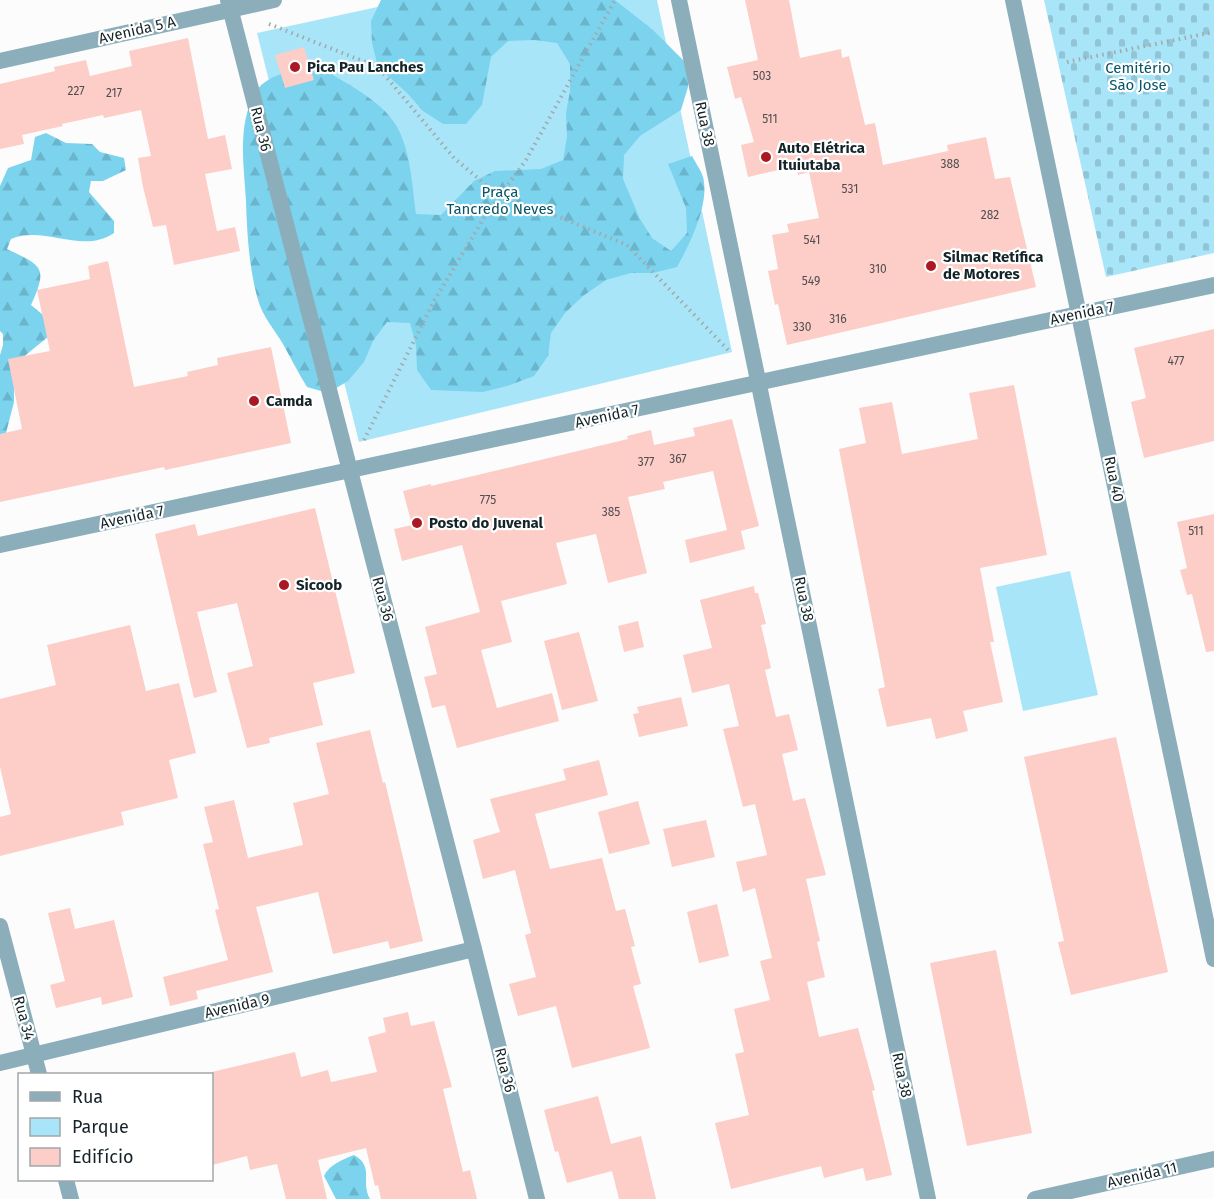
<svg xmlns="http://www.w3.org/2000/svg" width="1214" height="1199" font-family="'Fira Sans',sans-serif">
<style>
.green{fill:#a9e5f9}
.forest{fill:url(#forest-firs)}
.cemetery{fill:url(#cemetery-stones)}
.building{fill:#fdcdc8}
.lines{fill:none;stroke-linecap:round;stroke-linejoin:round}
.path{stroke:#a2a8a9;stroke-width:4;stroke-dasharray:1.5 4.5;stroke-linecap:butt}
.minor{stroke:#8baeba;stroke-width:16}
.tertiary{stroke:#8baeba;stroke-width:16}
.poi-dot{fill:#ab1722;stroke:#fff;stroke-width:2}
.labels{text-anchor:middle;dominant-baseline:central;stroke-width:4.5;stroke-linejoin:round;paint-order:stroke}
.number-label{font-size:12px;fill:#4f4e50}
.street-label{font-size:15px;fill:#152428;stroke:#fff}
.poi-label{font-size:15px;font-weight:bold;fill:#152428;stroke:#fff;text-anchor:start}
.park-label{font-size:15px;fill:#075568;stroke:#fff}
</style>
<defs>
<pattern id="forest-firs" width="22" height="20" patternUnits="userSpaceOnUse" patternTransform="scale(1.5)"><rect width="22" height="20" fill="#7cd3ee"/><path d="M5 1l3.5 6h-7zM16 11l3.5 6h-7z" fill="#6ab5cc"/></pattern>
<pattern id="cemetery-stones" width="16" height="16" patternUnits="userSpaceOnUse" patternTransform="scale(1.5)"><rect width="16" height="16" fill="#a9e5f9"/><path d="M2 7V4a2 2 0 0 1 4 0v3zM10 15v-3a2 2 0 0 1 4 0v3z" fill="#91c4d5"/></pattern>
</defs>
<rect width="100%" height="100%" fill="#fcfcfc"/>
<g class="green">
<path d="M410,0H657L732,352L359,442L257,33Z"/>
<path d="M1070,571L1098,695L1023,711L996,587Z"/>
</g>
<g class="forest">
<path d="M381,0H615L653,30L688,65V87L681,110L640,136L624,155L623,179L640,219L652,238L671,251L687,233L686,208L668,164L692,156C695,162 701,170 703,177C710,203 690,244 677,267L653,273H631L606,280L583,296L565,313L551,333L548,356L534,376L507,386L483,392L431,390L417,370L416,345L410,323L387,322L373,341L364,362L348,381L328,393L307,387C298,373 291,358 283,344C274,329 263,317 258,300C249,268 247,234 246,201C244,165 236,121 258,89C267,75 304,65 320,68C325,69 332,74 336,77C357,89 383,104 396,125C411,151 412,185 416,214L441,215L474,181L495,171L541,169L563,160L567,137L566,113L570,91V64L557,43L534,40L508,41L491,57L482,105L466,124H443L423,111L407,93L378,67L372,43L371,21Z"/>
<path d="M46,133L66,143L92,144L100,152L124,158L126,170L103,181H91L89,192L114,221V233C81,255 46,225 11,239L7,249C43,266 48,267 31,305L43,315L49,336L21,359L14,374V402L5,437H0V355L3,345V334L0,331V186L8,168L31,160L35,137Z"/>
<path d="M354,1155C375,1167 360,1181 370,1199H336L324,1176C330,1164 342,1160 354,1155Z"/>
</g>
<path class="cemetery" d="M1044,0H1214V253L1106,277Z"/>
<g class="building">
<path d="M745,0H789L800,58L841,49L842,58L849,56L865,125L875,123L883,165L948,151L947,145L986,137L995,179L1010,177L1036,287L787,345L778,304L775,305L768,271L778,269L772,235L789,232L787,224L819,218L809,172L798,175L796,166L748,177L741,145L754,142L741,97L735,99L727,67L758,60Z"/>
<path d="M188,38L208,139L225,135L232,169L205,174L217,231L235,227L240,251L174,265L166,225L153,227L143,187L138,158L151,156L141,110L104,118L103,115L62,124L63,126L22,135L24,144L0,149V84L55,71L54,67L86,60L90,76L132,66L129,51Z"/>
<path d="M304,47L314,80L285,88L275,55Z"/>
<path d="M108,261L134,387L188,376L187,372L218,365L217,358L271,347L291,443L165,470L164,467L0,502V434L22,429L8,359L50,351L37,290L90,279L88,266Z"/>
<path d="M1214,329V441L1144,458L1131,402L1146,398L1134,348Z"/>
<path d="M1014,385L1047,555L980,568L994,642H990L1003,702L963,711L968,731L936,739L931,718L887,727L878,689L885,687L839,449L866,443L859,408L892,402L902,454L978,439L969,393Z"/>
<path d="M732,419L759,526L741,531L745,549L690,563L685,540L727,530L713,471L663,482L665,489L628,497L647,573L608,583L596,534L556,543L567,584L501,601L512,642L481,650L497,708L552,693L559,721L457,748L445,705L432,708L424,677L437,674L425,627L480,612L462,545L402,561L394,529L412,525L403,491L431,484V486L628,439L627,436L651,430L654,445L695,436L693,428Z"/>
<path d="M315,508L355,673L313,683L323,725L269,738L270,743L247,748L227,673L253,666L237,603L197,612L217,692L194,698L155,534L195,524L198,536Z"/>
<path d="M1214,514V651L1206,652L1192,594L1187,595L1180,570L1187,568L1177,522Z"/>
<path d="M754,586L755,593H758L766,624L761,625L771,668L765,670L776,717L789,714L798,750L782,754L793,801L805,798L826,875L806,879L820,941L817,942L825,977L807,982L819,1037L858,1028L875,1090L872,1091L892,1175L866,1181L863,1168L824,1178L821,1166L731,1189L715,1123L749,1115L735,1054L744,1052L734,1009L770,1000L760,961L772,958L755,888L743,892L736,862L767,855L755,804L743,807L723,729L739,726L729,684L692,693L683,655L712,648L700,600Z"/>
<path d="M638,621L644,647L624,652L618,626Z"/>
<path d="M130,625L146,691L179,683L196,753L169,760L178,798L121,812L124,825L0,856V817L11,814L0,767V699L56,685L47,645Z"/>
<path d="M579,632L598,701L562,710L544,641Z"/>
<path d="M681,697L688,726L639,737L633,714L639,713L637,707Z"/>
<path d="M370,730L383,783L385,782L423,941L390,949L388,941L333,954L318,892L256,907L273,972L196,991L198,999L170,1006L163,977L228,960L215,910L219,909L203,844L213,842L204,807L234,800L248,858L303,845L293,803L329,794L316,743Z"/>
<path d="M1116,737L1168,972L1071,995L1058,942L1064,941L1024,757Z"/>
<path d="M599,760L608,795L535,814L550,869L602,858L616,911L625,909L635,946L631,947L641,984L633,986L650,1048L572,1068L556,1006L518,1016L509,984L536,977L525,935L531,933L515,870L483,879L473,840L500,832L490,799L566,780L563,769Z"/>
<path d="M638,801L650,844L609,854L598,812Z"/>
<path d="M706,820L715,857L672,867L663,829Z"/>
<path d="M717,904L729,956L699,963L687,912Z"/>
<path d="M70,908L75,929L114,920L133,997L102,1005L101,997L56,1008L50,985L65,981L48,913Z"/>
<path d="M996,950L1032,1133L967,1146L930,963Z"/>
<path d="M408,1012L411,1026L434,1021L452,1087L443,1089L463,1172L470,1170L477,1199H381L378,1185L375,1186L366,1148L318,1160L327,1199H286L277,1164L250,1170L247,1156L212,1165V1072L295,1052L301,1077L328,1070L331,1082L377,1072L368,1037L386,1032L383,1018Z"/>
<path d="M598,1096L611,1144L641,1136L656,1199H619L612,1171L567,1183L558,1151L555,1152L544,1110Z"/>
</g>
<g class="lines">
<g class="path">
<path d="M269,24L378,67L454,158L500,197L562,218L627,245L730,352"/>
<path d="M1067,62L1214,32"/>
<path d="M364,440L434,301L487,213L526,160L615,0"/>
</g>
<g class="minor">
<path d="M679,0L928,1199"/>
<path d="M1013,0L1214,959"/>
<path d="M0,61L274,0"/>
<path d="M0,926L39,1074"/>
<path d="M0,1063L474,949"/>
<path d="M66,1180L71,1199"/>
</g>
<g class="tertiary">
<path d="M228,0L474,949L537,1199"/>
<path d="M0,545L1214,285"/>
<path d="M1035,1199L1214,1159"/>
</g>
</g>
<g class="poi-dot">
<circle cx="295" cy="67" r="6"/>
<circle cx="766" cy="157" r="6"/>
<circle cx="931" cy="266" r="6"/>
<circle cx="254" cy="401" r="6"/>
<circle cx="417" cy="523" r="6"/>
<circle cx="284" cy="585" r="6"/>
</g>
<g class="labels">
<g class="number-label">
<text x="762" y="76">503</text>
<text x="76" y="91">227</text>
<text x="114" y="93">217</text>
<text x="770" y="119">511</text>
<text x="950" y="164">388</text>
<text x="850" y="189">531</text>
<text x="990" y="215">282</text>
<text x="812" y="240">541</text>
<text x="878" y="269">310</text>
<text x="811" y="281">549</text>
<text x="838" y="319">316</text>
<text x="802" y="327">330</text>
<text x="1176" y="361">477</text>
<text x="678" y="459">367</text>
<text x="646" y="462">377</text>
<text x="488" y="500">775</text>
<text x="611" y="512">385</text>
<text x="1196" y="531">511</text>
</g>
<g class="street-label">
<text transform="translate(137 30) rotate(-13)">Avenida 5 A</text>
<text transform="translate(705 124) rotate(78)">Rua 38</text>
<text transform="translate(261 129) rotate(76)">Rua 36</text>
<text transform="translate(1082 313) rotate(-12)">Avenida 7</text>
<text transform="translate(607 416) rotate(-12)">Avenida 7</text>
<text transform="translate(1114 479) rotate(78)">Rua 40</text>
<text transform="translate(132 517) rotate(-12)">Avenida 7</text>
<text transform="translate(383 599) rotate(75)">Rua 36</text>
<text transform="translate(804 599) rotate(78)">Rua 38</text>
<text transform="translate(237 1006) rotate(-13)">Avenida 9</text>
<text transform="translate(24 1018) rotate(75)">Rua 34</text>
<text transform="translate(505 1070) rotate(76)">Rua 36</text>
<text transform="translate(902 1075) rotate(78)">Rua 38</text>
<text transform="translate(1142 1175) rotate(-13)">Avenida 11</text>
</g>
<g class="poi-label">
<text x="307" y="67">Pica Pau Lanches</text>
<text x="778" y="148">Auto Elétrica<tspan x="778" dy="17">Ituiutaba</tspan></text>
<text x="943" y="257">Silmac Retífica<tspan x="943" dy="17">de Motores</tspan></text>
<text x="266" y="401">Camda</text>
<text x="429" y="523">Posto do Juvenal</text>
<text x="296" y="585">Sicoob</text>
</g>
<g class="park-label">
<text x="1138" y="68">Cemitério<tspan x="1138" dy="17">São Jose</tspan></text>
<text x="500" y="192">Praça<tspan x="500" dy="17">Tancredo Neves</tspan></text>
</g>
</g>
<rect x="18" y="1073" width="195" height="108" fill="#ffffff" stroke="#a1a7a9" stroke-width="1.5"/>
<rect x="30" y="1092" width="30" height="9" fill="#8baeba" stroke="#a1a7a9" stroke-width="1.5"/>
<text x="72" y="1103" font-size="18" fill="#152428">Rua</text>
<rect x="30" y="1118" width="30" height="18" fill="#a9e5f9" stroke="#a1a7a9" stroke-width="1.5"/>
<text x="72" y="1133" font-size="18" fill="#152428">Parque</text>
<rect x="30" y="1148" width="30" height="18" fill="#fdcdc8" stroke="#a1a7a9" stroke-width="1.5"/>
<text x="72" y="1163" font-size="18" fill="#152428">Edifício</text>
</svg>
